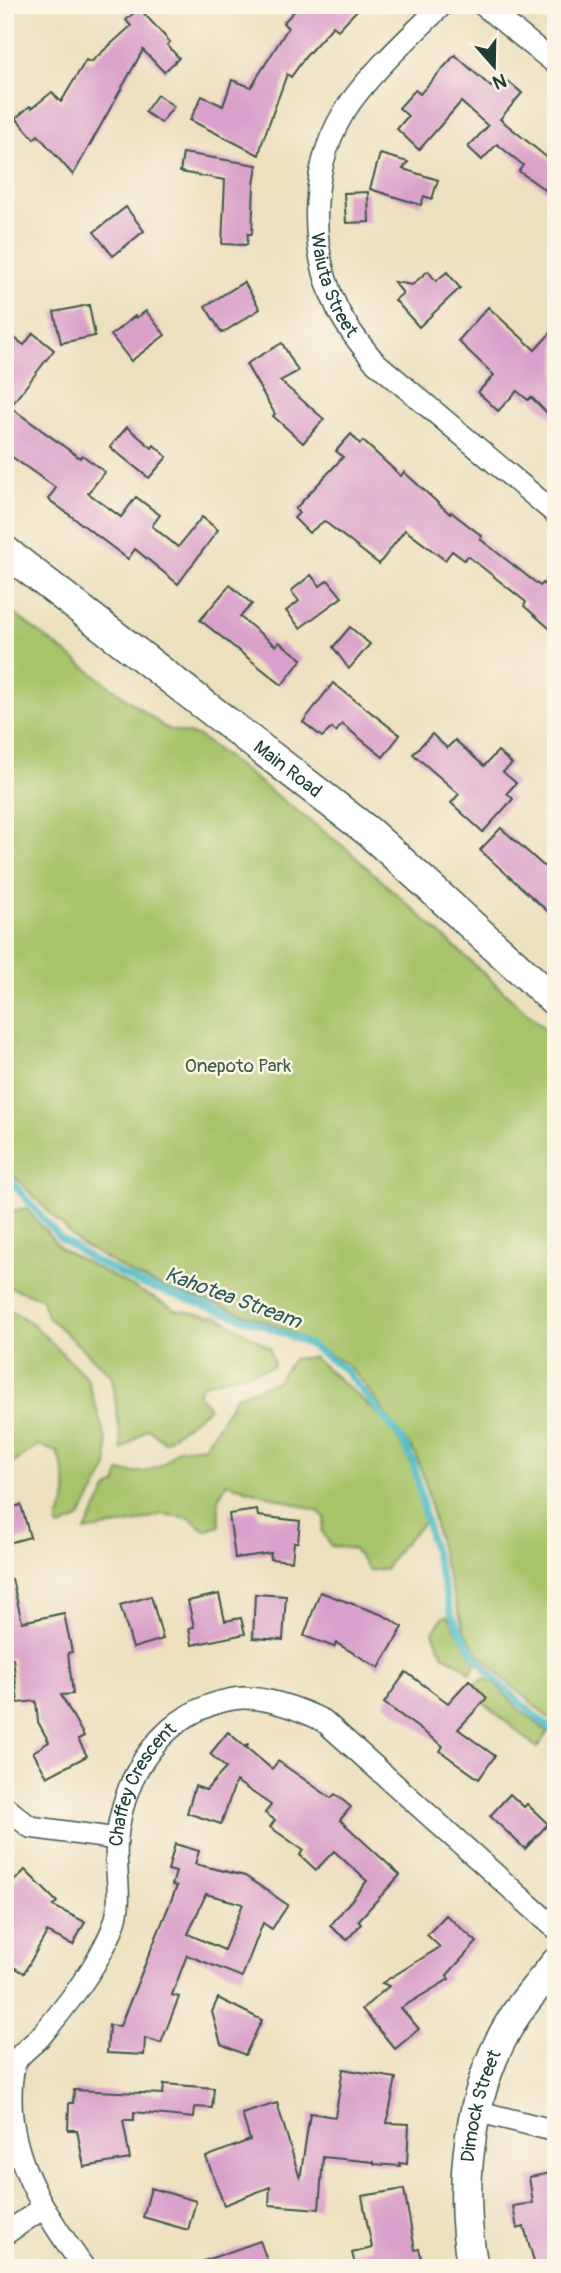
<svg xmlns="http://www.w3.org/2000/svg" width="561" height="2273" font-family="Pangolin,sans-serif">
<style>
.green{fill:#a8c46a;stroke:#64804f;stroke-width:2}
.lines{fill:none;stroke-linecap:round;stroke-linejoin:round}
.stream{stroke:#51bec9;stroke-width:7}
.building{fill:#d9a0cb;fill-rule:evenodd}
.street-casing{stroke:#3e5549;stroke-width:24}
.secondary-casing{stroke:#3e5549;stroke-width:33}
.street{stroke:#fff;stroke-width:21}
.secondary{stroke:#fff;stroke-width:30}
.labels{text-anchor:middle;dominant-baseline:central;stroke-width:5;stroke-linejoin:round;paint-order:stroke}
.street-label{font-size:19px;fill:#1f3d34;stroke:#fcf5e5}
.park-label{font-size:19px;fill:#415f42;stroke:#fcf5e5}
.water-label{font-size:21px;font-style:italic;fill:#2c5d59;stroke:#fcf5e5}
</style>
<rect width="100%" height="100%" fill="#fcf5e5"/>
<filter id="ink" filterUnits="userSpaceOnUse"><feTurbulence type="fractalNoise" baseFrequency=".0143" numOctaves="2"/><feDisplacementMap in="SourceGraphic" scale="14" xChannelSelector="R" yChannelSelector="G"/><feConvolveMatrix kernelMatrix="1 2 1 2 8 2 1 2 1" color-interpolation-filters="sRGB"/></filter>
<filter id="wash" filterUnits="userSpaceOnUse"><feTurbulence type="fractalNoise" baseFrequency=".00686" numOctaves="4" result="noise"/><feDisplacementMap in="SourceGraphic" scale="28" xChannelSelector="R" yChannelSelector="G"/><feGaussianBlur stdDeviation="1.57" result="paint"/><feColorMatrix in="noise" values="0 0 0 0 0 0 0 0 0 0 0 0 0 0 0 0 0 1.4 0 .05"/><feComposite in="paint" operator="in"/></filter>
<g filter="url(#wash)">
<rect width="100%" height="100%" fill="#ede0bf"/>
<g class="green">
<path d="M5,607L167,729L200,737L348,850L556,1039V1724L506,1681L479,1654L464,1630L443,1560L425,1482L416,1455L361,1380L346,1364L283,1328L213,1303L167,1289L136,1276L80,1244L5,1167Z"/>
<path d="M26,1208L61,1249L176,1310L219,1317L270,1348L274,1366L203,1384L198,1393L209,1408L164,1442L148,1428L122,1450L112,1376L47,1316L41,1298L5,1286V1212Z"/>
<path d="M5,1307L32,1323L87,1378L107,1443L108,1467L99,1484L79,1519L58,1528C56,1518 63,1511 65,1502C69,1484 63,1468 57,1452L38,1445L5,1469Z"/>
<path d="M313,1357C344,1385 393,1420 409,1459C417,1478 419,1502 424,1522L399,1548L385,1570H368L354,1549L331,1546L322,1531L325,1518L318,1511L227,1483L218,1499L220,1526L205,1531L190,1518L161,1514L138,1522L85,1531L107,1490L117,1483L119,1472H145L163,1464L178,1449L205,1446L236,1396L277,1381L293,1359Z"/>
<path d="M448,1616L476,1663L470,1673L465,1667L443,1655L433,1632L443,1617Z"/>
<path d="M486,1678L496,1685L520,1710L548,1732L537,1748L470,1691L477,1682Z"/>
</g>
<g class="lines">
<path class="stream" d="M5,1174L59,1237L93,1260L139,1283L271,1328L310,1345L345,1370L401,1438L413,1461L430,1537L451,1613L461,1633L479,1661L499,1683L535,1716L556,1733"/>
</g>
<g id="blocks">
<g class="building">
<path d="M300,5H362L338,30L333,26L306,56L291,77L287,74L262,143L259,155L190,120L202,96L223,106L232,80L251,87L288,28L283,23Z"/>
<path d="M139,8L170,42L167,45L179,58L164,72L143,50L73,175L38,135L34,139L16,118L30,106L32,108L52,92L61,102L86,60L91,62L131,26L126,20Z"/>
<path d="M455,55L491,87L493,85L497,89L501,85L504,88L509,82L522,93L500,119L556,165V198L519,171L523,165L497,144L482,160L468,147L488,126L461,102L419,150L397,129L408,116L399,108L415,90L420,94Z"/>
<path d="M157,95L174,106L161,123L145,112Z"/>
<path d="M183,153L257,165L254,185L252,234H248L247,245L222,244L225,180L180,172Z"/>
<path d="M380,154L408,162L403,169L438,180L432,199L424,196L421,205L370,189Z"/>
<path d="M368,192L369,222L346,223L344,193Z"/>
<path d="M126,207L144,231L113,256L94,232Z"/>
<path d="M428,271L436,281L447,272L460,288L419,327L395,300L403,293L394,282L412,285Z"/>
<path d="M244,282L260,309L222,333L205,306Z"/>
<path d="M89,305L95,336L61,343L54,312Z"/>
<path d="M488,307L535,350L556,327V422L531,397L528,400L517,391L498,411L478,392L494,375L458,341Z"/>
<path d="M146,311L165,335L131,361L111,335L135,316L136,318Z"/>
<path d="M5,331L24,345L33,333L54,350L10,407L80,458L82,455L105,472L88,493L121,517L136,497L160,515L152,526L178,547L202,517L218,530L178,584L135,549L128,559L71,516L48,499L56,488L5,452Z"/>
<path d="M282,343L298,371L280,381L324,419L303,443L273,416L275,414L246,364Z"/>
<path d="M127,427L152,448L154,445L167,457L149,478L110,447Z"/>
<path d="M351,434L360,444L363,441L401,476L404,472L450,514L451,512L482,536L480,539L540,586L543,583L556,594V634L524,606L526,602L468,556L464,560L452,551L445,560L405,530L379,564L324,521L309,533L294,518L299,513L295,509L343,457L336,451Z"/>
<path d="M311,575L320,586L328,580L342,597L300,628L286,611L299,601L291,591Z"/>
<path d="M230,585L252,604L240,617L276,646L279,642L302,659L282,685L200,620Z"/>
<path d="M350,627L370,644L349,669L333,647Z"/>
<path d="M333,683L400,735L383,757L342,724L336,732L332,728L322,737L303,722Z"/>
<path d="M432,734L447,748L455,740L484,766L498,751L512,764L503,772L516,783L507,793L513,799L483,832L451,803L459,794L413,754Z"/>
<path d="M501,828L556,877V919L480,850Z"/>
<path d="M21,1505L30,1537L5,1544V1509Z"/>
<path d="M257,1510L258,1516L300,1521L298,1542H294L292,1561L270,1559L271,1553L235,1558L229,1514Z"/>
<path d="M12,1579L22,1622L64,1613L72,1652L68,1653L73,1694L61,1695L84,1736L78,1739L87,1756L47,1777L33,1752L49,1742L38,1722L36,1701L18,1703L13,1658L5,1659V1580Z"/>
<path d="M320,1592L383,1615L403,1627L379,1668L336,1643L334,1647L304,1636Z"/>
<path d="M219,1594L225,1621L241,1618L245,1634L192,1645L189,1628L194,1627L188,1601Z"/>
<path d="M255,1594L286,1596L283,1640L253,1638Z"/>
<path d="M151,1596L163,1639L133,1648L120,1605Z"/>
<path d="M406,1672L448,1703L469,1680L487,1698L458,1729L495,1756L479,1779L440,1751L443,1746L384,1703Z"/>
<path d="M228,1732L245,1747L248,1743L247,1748L272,1769L278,1761L331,1798L335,1794L351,1807L340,1820L400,1875L358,1921L361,1924L347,1940L330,1926L367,1881L334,1851L316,1870L300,1855L303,1850L270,1827L275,1820L265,1813L271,1805L236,1781L221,1824L187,1813L195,1786L206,1790L226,1768L210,1754Z"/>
<path d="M510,1794L524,1807L527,1804L548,1824L525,1849L490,1816Z"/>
<path d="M175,1844L199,1851L195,1864L245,1876L288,1905L272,1929L263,1923L242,1977L187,1955L172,1995L179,1997L161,2043L145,2038L144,2055L107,2053L109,2025L120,2026L177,1886L172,1885L176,1872L168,1870ZM206,1894L243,1904L224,1950L188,1934Z"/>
<path d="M25,1870L57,1902L53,1906L85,1922L73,1945L47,1932L24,1973L5,1962V1890Z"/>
<path d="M446,1915L477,1942L447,1975L449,1979L401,2008L419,2029L395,2049L362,2009L389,1986L382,1983L440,1947L427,1935Z"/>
<path d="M218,1998L262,2020L245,2055L221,2044L212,2012Z"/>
<path d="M343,2069L396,2078L387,2123L409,2124L407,2164L399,2163L400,2166L374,2164V2162L323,2157L319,2209L269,2205L270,2187L224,2205L206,2157L250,2140L242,2114L277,2103L300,2179L310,2113L335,2117Z"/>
<path d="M164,2084L214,2088L212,2108L195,2107L194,2118L134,2112V2120H123L130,2159L84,2167L77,2130H68L69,2103H73L74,2090L163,2094Z"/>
<path d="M552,2173L556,2196V2268H536L524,2227L517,2229L513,2206L533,2203L529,2177Z"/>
<path d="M151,2188L196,2201L188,2230L143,2217Z"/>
<path d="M404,2189L415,2250L419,2249L424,2268H356L352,2253L372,2248L362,2196Z"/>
<path d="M260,2241L270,2268H193L192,2265Z"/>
</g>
</g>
</g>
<g filter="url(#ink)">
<use href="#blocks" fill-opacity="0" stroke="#3e5549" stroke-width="2"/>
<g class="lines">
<g class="street-casing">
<g id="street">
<path id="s1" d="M442,5C410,37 376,67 350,103C309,161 307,245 337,308C347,328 360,344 374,361L556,514"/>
<path d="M483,5L556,64"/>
<path d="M5,1807L30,1827L117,1839"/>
<path d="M476,2111L556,2131"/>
<path d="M5,2234L43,2208"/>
<path id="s2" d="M84,2268C47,2215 10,2163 11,2096C11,2086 12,2073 15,2064C18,2054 33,2045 40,2037C63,2010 88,1979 104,1947C110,1936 117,1919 118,1907C120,1885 114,1861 117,1838C124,1773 164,1711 233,1699C260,1694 300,1709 324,1721L556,1929"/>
</g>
</g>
<g class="secondary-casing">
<g id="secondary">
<path id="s3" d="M5,551L369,832L556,1002"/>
<path id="s4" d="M473,2268C457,2186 469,2084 516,2014C528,1996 543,1980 556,1963"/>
</g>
</g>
<use href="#street" class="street"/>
<use href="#secondary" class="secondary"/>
</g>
</g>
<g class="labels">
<g class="street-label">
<text stroke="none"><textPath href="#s1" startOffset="326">Waiuta Street</textPath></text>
<text stroke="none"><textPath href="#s3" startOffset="357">Main Road</textPath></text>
<text stroke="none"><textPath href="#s2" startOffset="542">Chaffey Crescent</textPath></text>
<text stroke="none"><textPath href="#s4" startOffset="164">Dimock Street</textPath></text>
</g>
<g class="park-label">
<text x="238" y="1066">Onepoto Park</text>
</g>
<g class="water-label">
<text transform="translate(233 1298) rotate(20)">Kahotea Stream</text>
</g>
</g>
<rect width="561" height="2273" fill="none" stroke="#fcf5e5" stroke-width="28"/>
<g transform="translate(494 66) rotate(160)" stroke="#fcf5e5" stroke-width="5" paint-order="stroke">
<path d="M0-5L12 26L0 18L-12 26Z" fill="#1f3d34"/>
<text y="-10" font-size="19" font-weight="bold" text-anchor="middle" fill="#1f3d34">N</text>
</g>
</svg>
